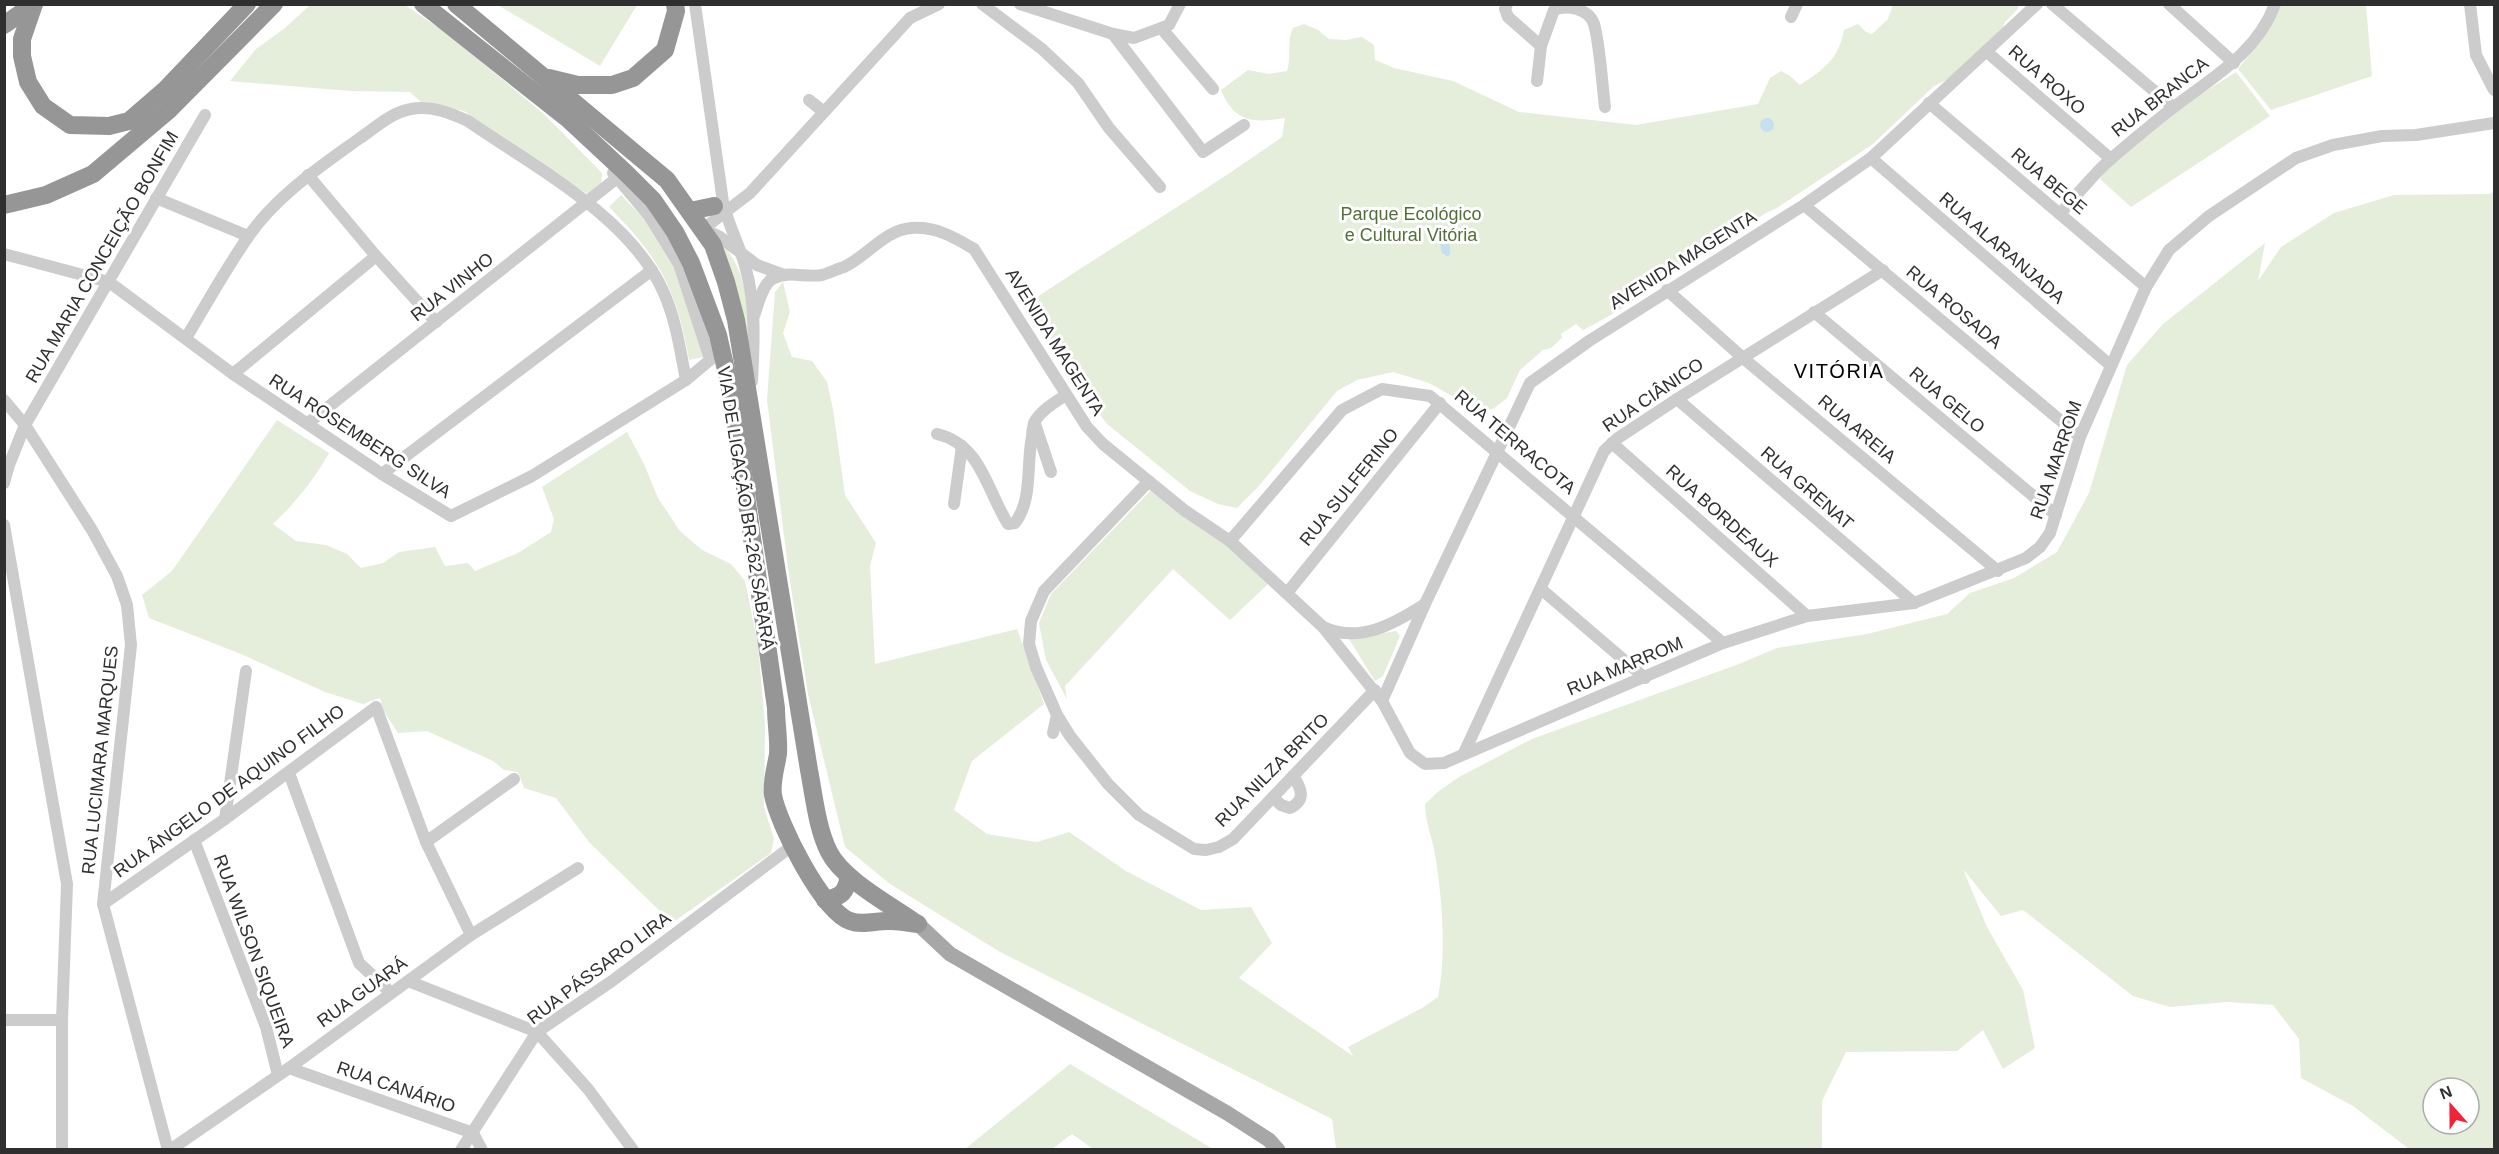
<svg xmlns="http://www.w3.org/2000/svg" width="2499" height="1154" font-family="Helvetica,sans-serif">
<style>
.green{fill:#e5eddb;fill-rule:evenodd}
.water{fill:#c5e0ef}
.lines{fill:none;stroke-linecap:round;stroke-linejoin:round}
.minor{stroke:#ccc;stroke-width:12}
.major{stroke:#a7a7a7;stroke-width:15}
.highway{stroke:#969696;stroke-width:18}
.labels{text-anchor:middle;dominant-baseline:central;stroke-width:6;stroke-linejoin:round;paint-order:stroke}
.street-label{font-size:18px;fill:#2f2f2f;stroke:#fff}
.park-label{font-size:18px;fill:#536f38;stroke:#fff}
.neighbourhood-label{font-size:20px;letter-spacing:1.5px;fill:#000;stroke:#fff}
</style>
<rect width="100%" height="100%" fill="#fff"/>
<g class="green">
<path d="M310,5H405L449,35L545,115L602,173L601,189L587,194L529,157L464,111L422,103L410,92L350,91L230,81L256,49L285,28Z"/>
<path d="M498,5H637L600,66Z"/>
<path d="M1893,5H2018V9L2005,22L1997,45L1967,69L1933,87L1873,144L1777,208L1764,214L1740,232L1672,272L1667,269L1658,275L1661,279C1641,299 1608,317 1583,330L1576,324L1561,334L1562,338L1551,348L1543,350L1520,370L1507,398L1493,409L1478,411L1429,383L1393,372L1357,380L1337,391L1258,487L1237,508L1218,504L1190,491L1107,424L1081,390L1027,304C1111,247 1199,196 1282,137L1285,118C1253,123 1235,123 1221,90L1248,70L1269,74L1287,71C1292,54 1286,43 1293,28L1304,24L1318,30L1329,39L1346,40L1362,37L1374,45L1375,60L1394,68L1453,81L1519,112L1636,125L1758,104L1770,78L1781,71L1790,76L1800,85C1823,70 1839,59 1844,30L1858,24L1866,32L1872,34L1888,19Z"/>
<path d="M2281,5H2366L2372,76L2271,110L2238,69L2264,36Z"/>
<path d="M2236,72L2270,116L2131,207L2100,179L2108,167L2193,99Z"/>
<path d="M2494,192V1149H2409L2353,1106L2301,1078L2299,1039L2273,1005L2227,1002L2170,1007L2133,996L2023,910L2001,916L1963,869L1987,927L2023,990L2035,1048L2003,1069L1983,1030L1957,1051L1846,1052L1822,1101V1149H1336L1332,1119L1000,952L890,884L845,847L808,694L789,575L767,400L775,292L783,282L790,312L783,333L792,357L812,361L827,382L833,409L845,495L876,543L870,566L875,664L1017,629L1044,704L972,761L954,810L987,834L1037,842L1069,832L1126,871L1201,910L1251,907L1272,943L1239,978L1353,1056L1348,1047L1422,1008L1438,997C1447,953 1442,893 1434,849C1431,834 1425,821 1425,804L1439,791L1459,777L1532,739L1739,664L1777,648L1867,634L1947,614L1970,593L2014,578L2057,552L2089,493L2127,365L2163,324L2265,243L2258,281L2281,247L2334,213L2394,195L2488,194ZM2433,1088H2469V1124H2433Z"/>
<path d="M621,195L647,222L675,266L704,357L689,360C677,290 659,257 609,207Z"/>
<path d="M718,238C753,277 749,317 747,366Z"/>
<path d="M277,420L329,453C314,480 295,503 273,524L296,541L326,545L347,554L361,568L383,563L399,552L435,547L445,566L468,563L475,571L518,553L551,532L554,519L542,487L627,432L644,464L658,498L680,531L702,550L731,564L745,581L758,645L765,725L764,807L774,839L771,853L672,923L589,842L556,798L524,788L518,772L504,770L493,761L427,731L398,733L383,710L380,698L363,704L325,692L241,654L149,618L142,595L172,571Z"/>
<path d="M1154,487L1227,544L1268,584L1230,620L1173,569L1065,686L1067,699L1046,660L1039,623L1051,594Z"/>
<path d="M1396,631L1400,636L1383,676L1375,681L1349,639Z"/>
<path d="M1070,1064L1213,1149H1093L1072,1134L1052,1149H965Z"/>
</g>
<g class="water">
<circle cx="1767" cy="125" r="7"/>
<path d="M1445,235L1450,246V255L1447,256L1442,253L1439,239Z"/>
</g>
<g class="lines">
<g class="minor">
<path d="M695,4L723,202C728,225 740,246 746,269C756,306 754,343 752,381"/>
<path d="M982,4L1042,49L1078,83L1109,128L1160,187"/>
<path d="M1020,4L1113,34L1134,38L1169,25L1180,4"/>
<path d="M1507,4L1505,9L1508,17L1541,46"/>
<path d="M2052,4L2173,107"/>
<path d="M2169,4L2234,63"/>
<path d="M2470,4L2476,55L2494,90"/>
<path d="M1791,17L1797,4"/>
<path d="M1162,29L1213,89"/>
<path d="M1113,34L1203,152L1244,125"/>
<path d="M1987,52L2111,159"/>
<path d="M1537,81L1541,46L1554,10C1567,4 1589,9 1594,24C1600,45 1602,84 1605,107"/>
<path d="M809,100L824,112"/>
<path d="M1929,103L2146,287"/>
<path d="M1871,158L2110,365"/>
<path d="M613,173L650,217L679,264L710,359"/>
<path d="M308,175L376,256L436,322"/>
<path d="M156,198L248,236"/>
<path d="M1804,205L2080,437"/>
<path d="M2060,214C2077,195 2094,173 2113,157C2133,140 2153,123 2174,107C2213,77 2257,53 2275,4"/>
<path d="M703,229L750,193L910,18L939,4"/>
<path d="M703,229L720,237L757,265L784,275"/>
<path d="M4,254L109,282L233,374L382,474L451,516L532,476L686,380L722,350"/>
<path d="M1667,290L1743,358L1998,571"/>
<path d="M1814,312L2056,515"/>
<path d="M754,316C758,305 762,285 772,279C787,270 806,278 822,275C829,273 837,269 844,267C866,257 885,230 911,228C935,226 954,237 974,249L1087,427L1103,444L1184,510L1230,541L1323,627C1359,644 1394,624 1425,604"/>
<path d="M186,338C206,305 225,270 248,237C276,196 320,167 360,138C375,128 392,112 411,109C431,105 450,113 468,121C533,166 630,217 663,291C676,319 680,350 686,380"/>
<path d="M233,374L376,256"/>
<path d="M1677,399L1914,603"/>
<path d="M4,400L25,425L92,530L117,576L127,605L131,645L103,904L168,1150"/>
<path d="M308,423L617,178"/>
<path d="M1035,424L1051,472"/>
<path d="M937,434C981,444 987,491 1008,524L1015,523C1033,499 1026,466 1032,437C1032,433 1033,427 1034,423C1040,411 1055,402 1066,395"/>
<path d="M1612,443L1807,616"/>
<path d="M382,474L652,270"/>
<path d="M1149,481L1044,591L1031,621L1029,644L1036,667L1057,715L1070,736L1108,784L1139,815L1194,849L1206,850L1219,847L1233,839L1375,690"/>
<path d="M4,483L9,465L25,425L205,115"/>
<path d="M954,504L962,446"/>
<path d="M4,525L67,884L62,1020V1150"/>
<path d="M1230,541L1342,410L1382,389L1430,396L1723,643"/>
<path d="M1541,589L1645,678"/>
<path d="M1287,593L1440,403"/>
<path d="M1323,627L1382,701L1410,753L1425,764L1444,763L1723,643L1807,616L1914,603L2026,558L2040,547L2050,533L2080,437L2146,287L2169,250L2209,216L2296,158L2333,145L2382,136L2416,135L2494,123"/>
<path d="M1382,701L1425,604L1530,383L1589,341L1804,205L1871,158L2037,4"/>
<path d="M1053,733L1057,715"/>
<path d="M1464,753L1604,451L1618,438L1677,399L1883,270"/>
<path d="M289,773L359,963L391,993"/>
<path d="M1273,797L1281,805L1290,808C1306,800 1302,789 1293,776"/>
<path d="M225,819L246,671"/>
<path d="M194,840L266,1027L278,1075"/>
<path d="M426,842L514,779"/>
<path d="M103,904L225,819L376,707L426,842L471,935"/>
<path d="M408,981L537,1032L588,1089L633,1150"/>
<path d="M4,1020H62"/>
<path d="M289,1068L473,1133L482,1150"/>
<path d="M170,1150L289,1068L471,935L578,868"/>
<path d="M461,1150L537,1032L612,981L792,846"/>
</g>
<path class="major" d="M918,924L950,954L1227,1113L1269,1140L1278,1150"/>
<g class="highway">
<path d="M34,4L22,39V56L28,82L43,106L70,125L109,126L129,121L166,89L247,4"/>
<path d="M423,4L568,119L626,173L653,200L675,232L691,263L718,335L732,396L776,708C776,723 779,739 778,754C776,767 771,782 773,795C778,823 822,911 850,921C863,926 877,920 891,921C900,921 909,923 918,924"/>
<path d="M456,4L667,180L713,245L726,282L736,320L809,770C814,796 817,828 829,852C843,880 891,905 916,923"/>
<path d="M4,25L34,4"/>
<path d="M549,78L578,85H612L633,78L665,50L676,11L675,4"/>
<path d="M4,205L46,195L93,174L170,109L274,4"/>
<path d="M690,211L714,206"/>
<path d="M825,900C842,897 846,892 849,876"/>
</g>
</g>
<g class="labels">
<g class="street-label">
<text transform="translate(2047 80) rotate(41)">RUA ROXO</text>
<text transform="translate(2160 97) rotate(-38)">RUA BRANCA</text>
<text transform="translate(2049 181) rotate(40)">RUA BEGE</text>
<text transform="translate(2002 248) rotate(41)">RUA ALARANJADA</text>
<text transform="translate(102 257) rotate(-60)">RUA MARIA CONCEIÇÃO BONFIM</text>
<text transform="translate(1683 260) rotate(-32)">AVENIDA MAGENTA</text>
<text transform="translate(452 287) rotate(-38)">RUA VINHO</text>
<text transform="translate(1954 307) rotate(40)">RUA ROSADA</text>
<text transform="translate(1055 342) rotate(58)">AVENIDA MAGENTA</text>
<text transform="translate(1653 395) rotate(-34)">RUA CIÂNICO</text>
<text transform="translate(1947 400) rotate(40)">RUA GELO</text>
<text transform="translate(1857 429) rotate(40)">RUA AREIA</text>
<text transform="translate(360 436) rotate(33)">RUA ROSEMBERG SILVA</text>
<text transform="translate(1515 442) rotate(40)">RUA TERRACOTA</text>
<text transform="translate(2056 460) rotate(-71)">RUA MARROM</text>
<text transform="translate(1349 487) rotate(-51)">RUA SULFERINO</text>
<text transform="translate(1807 488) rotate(41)">RUA GRENAT</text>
<text transform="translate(746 508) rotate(81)">VIA DE LIGAÇÃO BR-262 SABARÁ</text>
<text transform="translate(1722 516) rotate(42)">RUA BORDEAUX</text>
<text transform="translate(1625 666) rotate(-23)">RUA MARROM</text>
<text transform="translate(100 760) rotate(-84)">RUA LUCIMARA MARQUES</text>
<text transform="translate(1272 770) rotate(-45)">RUA NILZA BRITO</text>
<text transform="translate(229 791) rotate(-36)">RUA ÂNGELO DE AQUINO FILHO</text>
<text transform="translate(254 951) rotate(70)">RUA WILSON SIQUEIRA</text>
<text transform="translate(599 968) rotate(-37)">RUA PÁSSARO LIRA</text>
<text transform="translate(362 992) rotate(-36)">RUA GUARÁ</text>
<text transform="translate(396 1087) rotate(19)">RUA CANÁRIO</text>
</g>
<g class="park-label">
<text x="1411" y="214">Parque Ecológico<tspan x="1411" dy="21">e Cultural Vitória</tspan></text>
</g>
<g class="neighbourhood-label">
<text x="1839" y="371">VITÓRIA</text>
</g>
</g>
<rect width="2499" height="1154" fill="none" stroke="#2f2f2f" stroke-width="12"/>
<g transform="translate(2451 1106) rotate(339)"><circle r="28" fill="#ffffff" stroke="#acacac" stroke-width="1.5"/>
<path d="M0-4.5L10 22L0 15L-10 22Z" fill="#f52138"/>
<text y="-9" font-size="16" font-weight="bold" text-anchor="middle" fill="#2f2f2f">N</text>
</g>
</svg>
